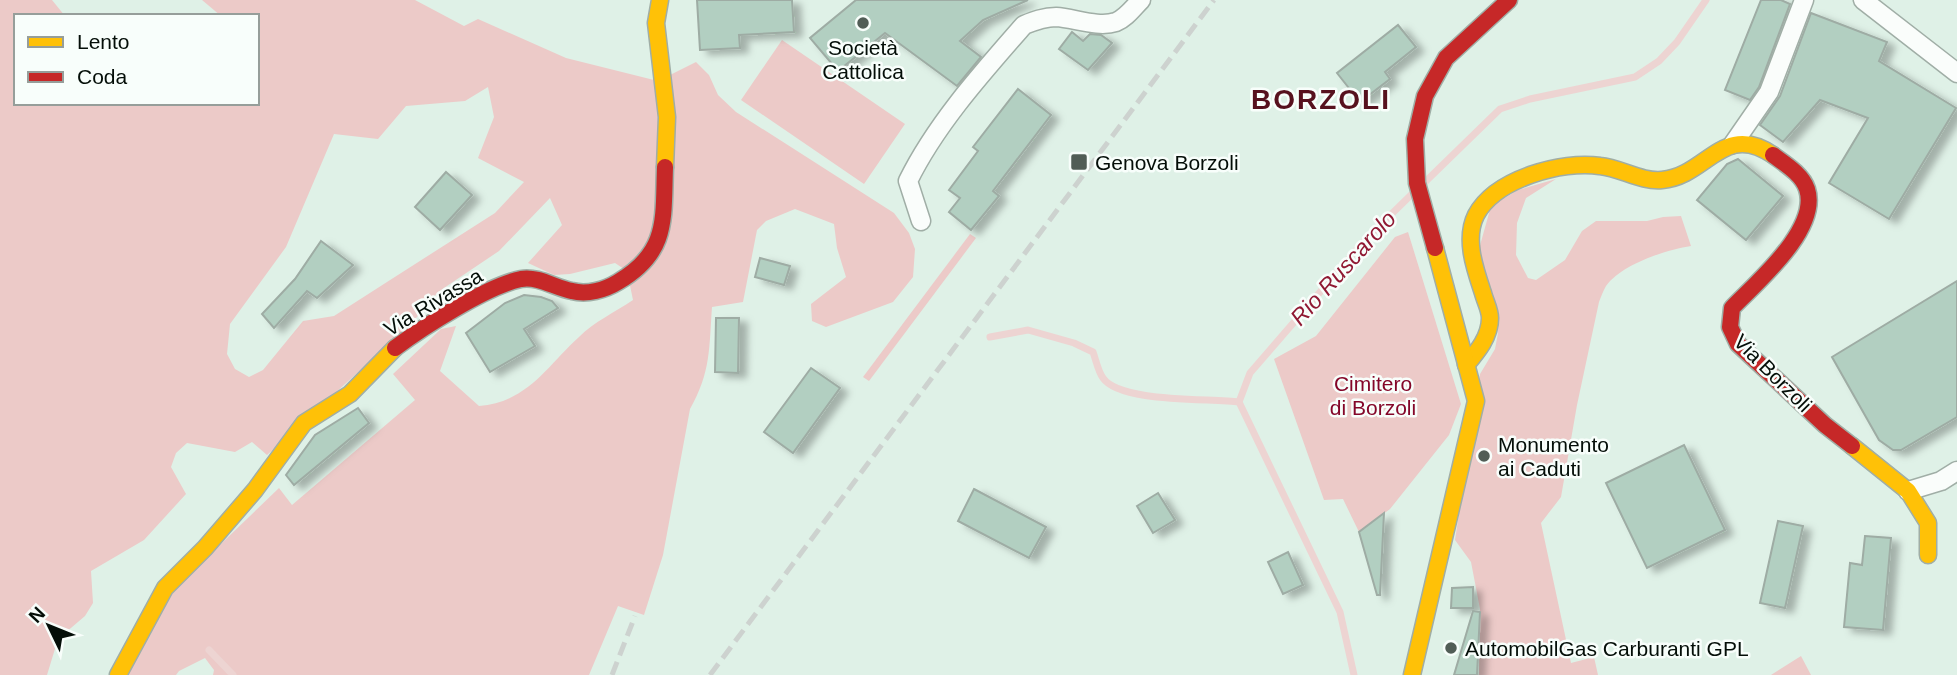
<svg xmlns="http://www.w3.org/2000/svg" width="1957" height="675" font-family="Arial,sans-serif">
<style>
.green{fill:#eccac8;fill-rule:evenodd}
.lines{fill:none;stroke-linecap:round;stroke-linejoin:round}
.stream{stroke:#edd4d2;stroke-width:7}
.building{fill:#b2cfc1;stroke:#9eaca4;stroke-width:2;filter:url(#shadow)}
.street-casing{stroke:#a0aea6;stroke-width:21}
.slow-casing{stroke:#a0aea6;stroke-width:19}
.jam-casing{stroke:#a0aea6;stroke-width:19}
.street{stroke:#fafdfb;stroke-width:18}
.slow{stroke:#ffc107;stroke-width:16}
.jam{stroke:#c62828;stroke-width:16}
.rail{stroke:#cdd2cf;stroke-width:5;stroke-dasharray:14 7;stroke-linecap:butt}
.poi-dot{fill:#515d56;stroke:#f8fefb;stroke-width:2.5}
.labels{text-anchor:middle;dominant-baseline:central;stroke-width:5;stroke-linejoin:round;paint-order:stroke}
.poi-label{font-size:21px;fill:#040e08;stroke:#f8fefb;text-anchor:start}
.street-label{font-size:21px;fill:#040e08;stroke:#f8fefb}
.park-label{font-size:21px;fill:#840629;stroke:#f8fefb}
.water-label{font-size:23px;font-style:italic;fill:#901933;stroke:#f8fefb}
.district-label{font-size:28px;font-weight:bold;letter-spacing:2px;fill:#57111e;stroke:#f8fefb}
</style>
<defs>
<filter id="shadow"><feDropShadow dx="8" dy="4.5" stdDeviation="3.5" flood-color="#0004"/></filter>
</defs>
<rect width="100%" height="100%" fill="#dff1e7"/>
<g class="green">
<path d="M0,0H52L65,16H16V103H257V16H221L202,0H415L464,26L478,19L566,58L658,81L696,62L709,75L718,95L736,112L894,213L909,233L915,249L913,277L893,302L826,327L812,321L811,304L846,277L837,248L834,224L795,209L766,221L757,230L743,302L712,307C709,348 711,372 690,409L663,555L644,615L618,606L589,675H213L214,670L205,658L179,671L176,675H128L161,606L200,564L279,488L292,505L415,400L393,374L441,329L456,326L440,371L479,406C528,402 547,366 579,337C594,322 615,312 633,300L627,271L615,263L570,274L554,275L528,263L562,225L550,198L499,251L438,292L411,324L267,455L252,442L235,452L187,443L176,453L171,467L186,494L144,540L91,571L93,603L85,616L58,639L47,675H0ZM488,87L494,117L478,158L524,182L495,213L387,282L334,316L303,321L263,370L249,377L235,369L227,354L230,324L286,247L334,134L378,139L406,106L465,101Z"/>
<path d="M782,40L905,124L864,184L741,100Z"/>
<path d="M1556,179L1526,198L1517,223L1516,255L1528,278L1536,280L1565,260L1582,231L1596,221H1647L1663,217L1681,216L1691,246C1666,250 1622,264 1606,286C1603,291 1601,297 1599,302L1577,405L1561,497L1541,523L1571,663L1594,657L1598,675H1479L1480,609L1471,562L1455,540L1480,374L1495,349L1498,333L1479,249L1491,206L1518,190Z"/>
<path d="M1408,232L1461,404L1449,435L1390,509L1359,532L1343,499L1324,500L1274,359L1316,336L1395,237Z"/>
<path d="M970,234L976,238L869,381L863,377Z"/>
<path d="M1801,656L1811,675H1771Z"/>
</g>
<g class="lines">
<g class="stream">
<path d="M1423,184L1500,109L1530,99L1635,77L1659,61L1677,42L1706,0"/>
<path d="M990,337L1028,330L1074,343L1093,352C1096,360 1098,371 1103,378C1120,403 1210,398 1239,402"/>
<path d="M209,650L233,675"/>
<path d="M1354,675L1340,612L1239,402L1250,373L1366,239L1414,192"/>
</g>
</g>
<g class="building">
<path d="M697,0H792L794,32L739,35L740,48L700,50Z"/>
<path d="M856,0H1028L983,20L960,41L981,57L957,86L885,33L838,71L810,38Z"/>
<path d="M1761,0H1781L1790,4L1759,87L1750,100L1725,90Z"/>
<path d="M1811,13L1887,42L1879,61L1956,108L1889,219L1829,183L1868,118L1820,100L1783,142L1760,125L1780,96Z"/>
<path d="M1398,25L1416,47L1385,72L1390,79L1360,102L1337,73Z"/>
<path d="M1072,32L1083,41L1090,34L1101,35L1112,43L1088,70L1059,49Z"/>
<path d="M1018,89L1051,115L993,191L999,196L971,230L949,212L960,198L949,190L978,151L973,147Z"/>
<path d="M1738,159L1783,196L1746,240L1697,200L1727,164Z"/>
<path d="M446,172L472,195L440,230L415,207Z"/>
<path d="M321,241L353,265L317,298L307,291L274,328L262,314L295,279Z"/>
<path d="M760,258L790,266L784,285L755,277Z"/>
<path d="M1957,281V417L1901,450H1893L1879,440L1832,357Z"/>
<path d="M524,295L541,297L552,301L558,308L524,329L535,346L490,372L466,333L505,303Z"/>
<path d="M716,318H739L738,373L715,372Z"/>
<path d="M811,368L840,388L793,453L764,432Z"/>
<path d="M358,408L369,423L294,485L286,475L315,435Z"/>
<path d="M1684,445L1725,530L1647,568L1606,483Z"/>
<path d="M974,489L1046,527L1029,558L958,521Z"/>
<path d="M1158,493L1175,520L1153,533L1137,506Z"/>
<path d="M1384,513L1380,595H1377L1359,532Z"/>
<path d="M1778,521L1803,526L1785,608L1760,603Z"/>
<path d="M1865,536L1891,538L1883,630L1844,627L1850,563L1862,565Z"/>
<path d="M1288,552L1303,585L1283,594L1268,562Z"/>
<path d="M1473,587V608H1451L1452,588Z"/>
<path d="M1473,611L1480,612L1477,675H1454Z"/>
</g>
<g class="lines">
<g class="street-casing">
<g id="street">
<path d="M1863,0L1957,73"/>
<path d="M1733,144L1769,92L1804,0"/>
<path d="M921,221L908,181C936,124 982,73 1024,25C1034,21 1044,17 1056,17C1074,18 1098,28 1116,22C1126,18 1133,8 1141,0"/>
<path d="M1908,491L1941,481L1957,471"/>
</g>
</g>
<g class="slow-casing">
<g id="slow">
<path d="M660,0L656,23L667,117L665,167"/>
<path d="M1466,365C1477,352 1490,337 1490,318C1490,310 1485,301 1483,293C1475,269 1464,239 1476,215C1495,179 1562,160 1600,166C1621,168 1641,182 1662,180C1707,176 1723,121 1773,155"/>
<path d="M1852,446L1908,491L1928,523V555"/>
<path d="M118,675L165,588L205,548L255,490L304,423L350,394L395,348"/>
<path d="M1412,675L1476,401L1435,248"/>
</g>
</g>
<g class="jam-casing">
<g id="jam">
<path d="M1773,155C1785,164 1802,174 1807,189C1820,229 1757,282 1732,308L1730,327L1738,344L1825,425L1852,446"/>
<path d="M1435,248L1417,183L1415,139L1425,96L1446,58L1509,0"/>
<path d="M395,348C423,327 487,286 521,279C539,276 555,288 572,291C587,295 605,290 618,282C669,252 663,219 665,167"/>
</g>
</g>
<use href="#street" class="street"/>
<use href="#slow" class="slow"/>
<use href="#jam" class="jam"/>
<g class="rail">
<path d="M612,675L635,616"/>
<path d="M710,675L1214,0"/>
</g>
</g>
<g class="poi-dot">
<circle cx="863" cy="23" r="7"/>
<rect x="1070" y="153" width="18" height="18" rx="3.5"/>
<circle cx="1484" cy="456" r="7"/>
<circle cx="1451" cy="648" r="7"/>
</g>
<g class="labels">
<g class="poi-label">
<text x="863" y="47" text-anchor="middle">Società<tspan x="863" dy="24">Cattolica</tspan></text>
<text x="1095" y="162">Genova Borzoli</text>
<text x="1498" y="444">Monumento<tspan x="1498" dy="24">ai Caduti</tspan></text>
<text x="1465" y="648">AutomobilGas Carburanti GPL</text>
</g>
<g class="street-label">
<text transform="translate(433 302) rotate(-31)">Via Rivassa</text>
<text transform="translate(1773 373) rotate(45)">Via Borzoli</text>
</g>
<g class="park-label">
<text x="1373" y="383">Cimitero<tspan x="1373" dy="24">di Borzoli</tspan></text>
</g>
<g class="water-label">
<text transform="translate(1343 268) rotate(-48)">Rio Ruscarolo</text>
</g>
<g class="district-label">
<text x="1321" y="99">BORZOLI</text>
</g>
</g>
<rect x="14" y="14" width="245" height="91" fill="#f8fefb" stroke="#969e9a" stroke-width="2"/>
<rect x="28" y="37" width="35" height="10" fill="#ffc107" stroke="#969e9a" stroke-width="2"/>
<text x="77" y="49" font-size="21" fill="#040e08">Lento</text>
<rect x="28" y="72" width="35" height="10" fill="#c62828" stroke="#969e9a" stroke-width="2"/>
<text x="77" y="84" font-size="21" fill="#040e08">Coda</text>
<g transform="translate(49 626) rotate(313)" stroke="#f8fefb" stroke-width="5" paint-order="stroke">
<path d="M0-5L12 26L0 18L-12 26Z" fill="#040e08"/>
<text y="-10" font-size="19" font-weight="bold" text-anchor="middle" fill="#040e08">N</text>
</g>
</svg>
